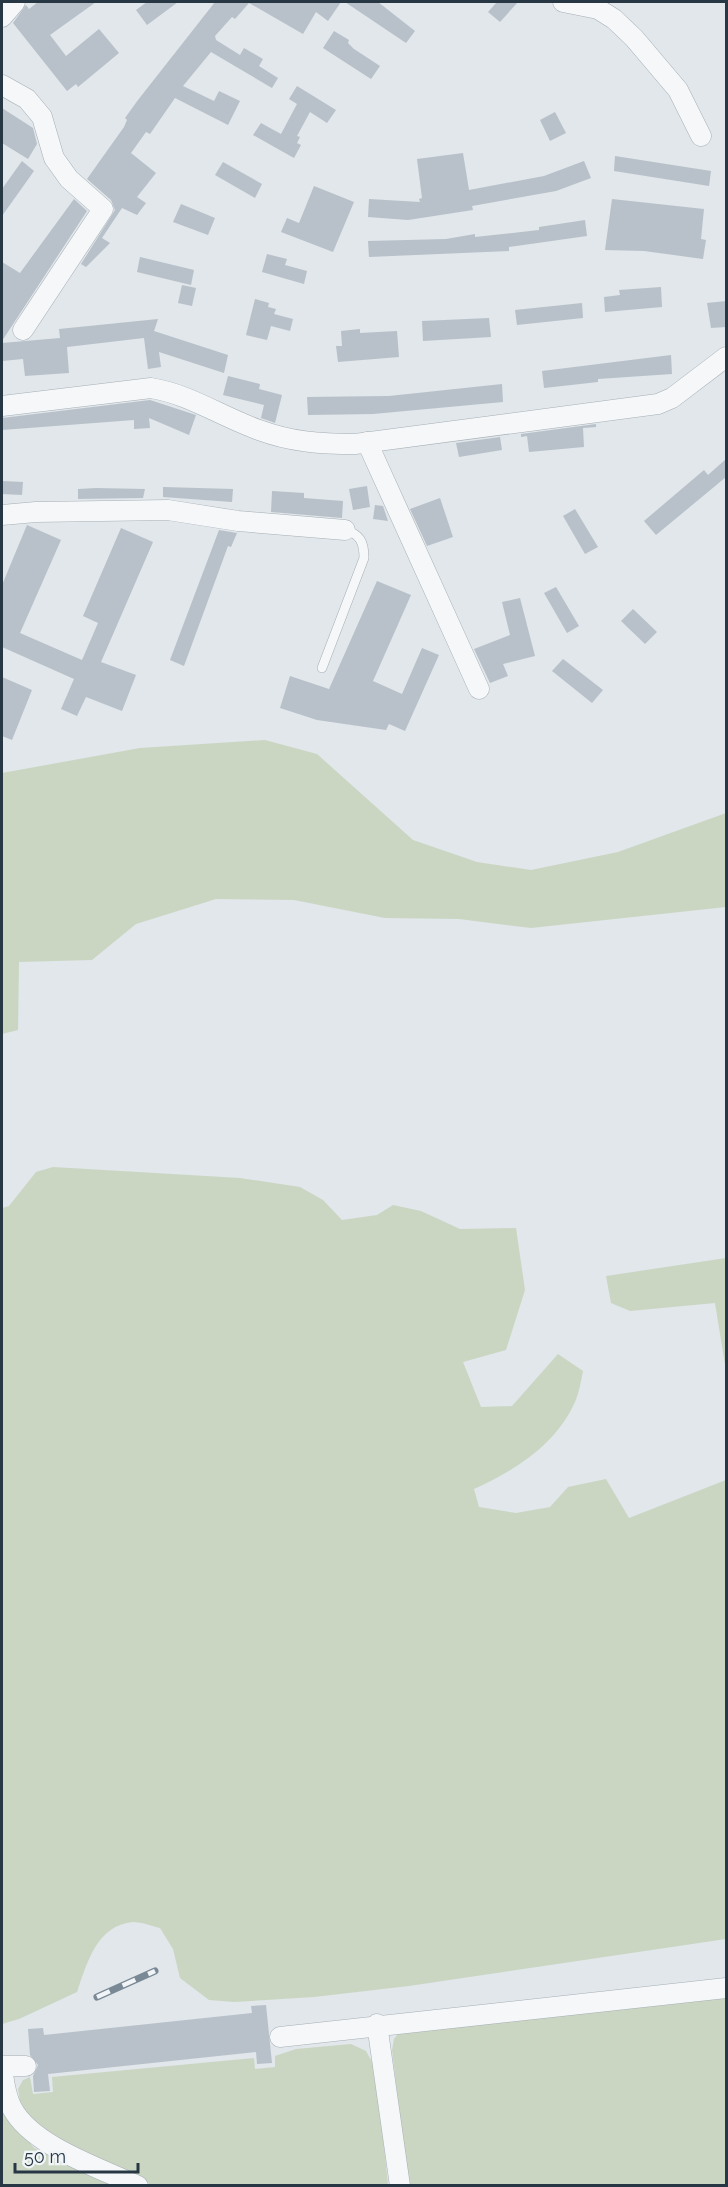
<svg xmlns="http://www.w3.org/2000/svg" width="728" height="2187" font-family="Raleway,sans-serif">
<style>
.green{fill:#cad6c2}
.building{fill:#b8c1c9}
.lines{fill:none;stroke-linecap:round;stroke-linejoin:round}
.lane-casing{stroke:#a6afb6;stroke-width:10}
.street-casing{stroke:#a6afb6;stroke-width:21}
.lane{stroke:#f5f7f9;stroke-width:9}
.street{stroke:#f5f7f9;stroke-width:20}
.rail-casing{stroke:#798996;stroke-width:7}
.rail{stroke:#f1f5f8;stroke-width:4.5;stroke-dasharray:14;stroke-linecap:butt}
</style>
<rect width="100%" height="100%" fill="#e1e7eb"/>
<g class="green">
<path d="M265,740L317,754L413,840L477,862L531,870L618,852L726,813V907L531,928L459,919L385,918L294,900L216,899L136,924L92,960L19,962L18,1030L2,1034V773L140,748Z"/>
<path d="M53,1167L240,1178L300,1187L323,1200L342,1220L377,1215L393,1205L421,1211L460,1229L516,1228L525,1290L506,1350L463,1362L481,1407L512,1406L558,1354L583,1371C581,1381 579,1393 575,1402C555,1446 515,1470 474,1489L479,1507L516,1513L550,1507L568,1487L606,1479L629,1518L726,1480V1939L409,1986L314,1997L234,2002L209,2000L180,1978L173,1949L160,1928C152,1926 141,1922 133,1922C97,1925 87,1963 77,1992L19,2019L2,2024V1208L9,1206L36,1172Z"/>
<path d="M726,1258V1371L715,1303L630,1311L611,1303L606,1276Z"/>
<path d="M726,1995V2185H408L392,2050L394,2039L400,2031Z"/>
<path d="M351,2044L366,2051L376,2069L388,2185H152L55,2140L31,2122L20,2101L18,2089L23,2080L30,2077L33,2094L53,2092L52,2077L254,2058L255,2069L275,2067V2056L296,2049Z"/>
<path d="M2,2108L34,2148L116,2185H2Z"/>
</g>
<g class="building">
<path d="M38,2H96L50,35L66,56L99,29L119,53L78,87L76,84L67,91L13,23L26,5L29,9Z"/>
<path d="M147,2H178L147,25L136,10Z"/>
<path d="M215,2H341L328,21L316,12L303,34L249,3L235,19L232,17L215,36L216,40L240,55L244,48L263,59L259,66L278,78L272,88L211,52L183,86L214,101L219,91L240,101L228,125L175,98L150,134L146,132L131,153L156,173L137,197L146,203L137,215L122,208L102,238L110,243L86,267L81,264L115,210L111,200L87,179L124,127L127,120L125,118L138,100Z"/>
<path d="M345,2H378L415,31L406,43Z"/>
<path d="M497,2H518L500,22L488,12Z"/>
<path d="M334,31L349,40L348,43L354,49L380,66L371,79L323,48Z"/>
<path d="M297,86L336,110L327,123L310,112L297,136L300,137L297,143L301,145L294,158L253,135L261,123L281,134L297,104L289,99Z"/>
<path d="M2,108L33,128L37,144L28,159L2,143Z"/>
<path d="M555,112L566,133L550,141L540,120Z"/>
<path d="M463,153L469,190L544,176L584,161L591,178L556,191L472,206L473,210L408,220L368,217L369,199L420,202L419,199L422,198L417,159Z"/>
<path d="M615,156L711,171L709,186L614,171Z"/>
<path d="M22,161L34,171L2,216V189Z"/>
<path d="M223,162L262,184L255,198L215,175Z"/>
<path d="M314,186L354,202L333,252L281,232L287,218L299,223Z"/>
<path d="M74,199L87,211L2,341V262L20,273Z"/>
<path d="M612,199L704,209L701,239L706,240L703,259L644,251L605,250Z"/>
<path d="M181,204L215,218L208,235L173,222Z"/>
<path d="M585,220L587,236L509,247V251L369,257L368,241L446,239L475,234V237L539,230V227Z"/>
<path d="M267,254L287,259L285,265L307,271L304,284L262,272Z"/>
<path d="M140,257L194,270L191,285L137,272Z"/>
<path d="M182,285L196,288L192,306L178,303Z"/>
<path d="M661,287L662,307L605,312L604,297L620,295L619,290Z"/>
<path d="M255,299L269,303L268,307L276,309L274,314L293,319L290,331L271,326L267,340L246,335Z"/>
<path d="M726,301V327L711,328L707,303Z"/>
<path d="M582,303L583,318L517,325L515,310Z"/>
<path d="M489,318L491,337L423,341L422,321Z"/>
<path d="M158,319L154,331L228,355L224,373L159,352L161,367L148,369L144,338L67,347L69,373L25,376L23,359L2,361V343L60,338L59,329Z"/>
<path d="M360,329V333L397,331L399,357L338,362L336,346H342L341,331Z"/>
<path d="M671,355L672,374L598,379V382L544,388L542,371Z"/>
<path d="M228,376L260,384L259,389L282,395L275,423L261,418L264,405L223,395Z"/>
<path d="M502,384L503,402L373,414L308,415L307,397L389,396Z"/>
<path d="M150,400L196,415L189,435L149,418L150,428L134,429V420L2,430V418Z"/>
<path d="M596,424V427L583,428L584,447L529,452L527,436L521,437V434Z"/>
<path d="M500,437L502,450L459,457L456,443Z"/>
<path d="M726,459V477L656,535L644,521L704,470L708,475Z"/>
<path d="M2,481L23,482L22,495L2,494Z"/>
<path d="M367,486L370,507L353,510L349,489Z"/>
<path d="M163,487L233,489L232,502L163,497Z"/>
<path d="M78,489L96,488L145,489L143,498L78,499Z"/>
<path d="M272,491L304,493V498L343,501L342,518L271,512Z"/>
<path d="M440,498L453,537L427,546L410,509Z"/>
<path d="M375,505L383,506L388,521L373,519Z"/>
<path d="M575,509L598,547L585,554L563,516Z"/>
<path d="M27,525L61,540L20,633L82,660L98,623L83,616L121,528L153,542L101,662L136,675L122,711L86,697L77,716L61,709L74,679L2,647V585Z"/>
<path d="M219,530L237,533L231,547L228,546L184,666L170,660Z"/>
<path d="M377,581L411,595L373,681L402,694L422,648L439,655L405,731L389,724L386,730L317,720L280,708L290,676L329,689Z"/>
<path d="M556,587L579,626L567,633L544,593Z"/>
<path d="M520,598L535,656L503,664L508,676L490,683L474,649L510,635L502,602Z"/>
<path d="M633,609L657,632L645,644L621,621Z"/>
<path d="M563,659L603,690L592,703L552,671Z"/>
<path d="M2,677L32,690L12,740L2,736Z"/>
<path d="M266,2005L272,2063L257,2064L256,2052L48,2074L50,2091L34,2092L33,2076L38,2065L30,2055L28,2029L43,2028L44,2035L252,2013L251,2006Z"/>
</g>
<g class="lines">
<g class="lane-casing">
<path id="lane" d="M322,668L364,558C364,542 360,534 345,530"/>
</g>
<g class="street-casing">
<g id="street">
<path d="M563,2L598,9L614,19L634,38L678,90L701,136"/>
<path d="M2,17L15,2"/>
<path d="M2,85L27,99L42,117L54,158L69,179L103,209L23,330"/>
<path d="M2,406L151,388C189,394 222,417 259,430C291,442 321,444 355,444L658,404L672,398L726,357"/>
<path d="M367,442L479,689"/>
<path d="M2,515L36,512L168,510L238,521L345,530"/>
<path d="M377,2024L400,2186"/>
<path d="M280,2037L726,1988"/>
<path d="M2,2066H26"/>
<path d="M2,2067C4,2081 5,2095 12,2108C32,2146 100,2168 138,2186"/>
</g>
</g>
<use href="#lane" class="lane"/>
<use href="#street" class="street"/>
<g class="rail-casing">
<path id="rail" d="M97,1997L155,1971"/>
</g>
<use href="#rail" class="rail"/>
</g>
<rect width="728" height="2187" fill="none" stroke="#283744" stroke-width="6"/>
<path d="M15 2163v9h123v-9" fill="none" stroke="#283744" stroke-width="3"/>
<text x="24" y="2163" font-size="18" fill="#283744" stroke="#f1f5f8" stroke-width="4.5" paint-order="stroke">50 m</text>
</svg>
